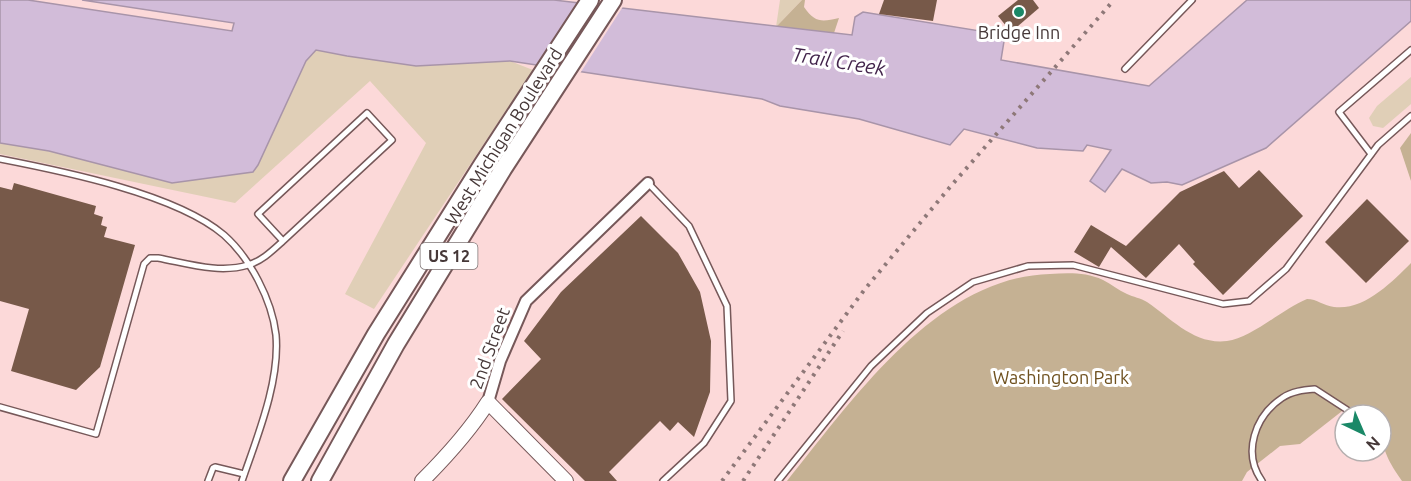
<svg xmlns="http://www.w3.org/2000/svg" width="1411" height="481" font-family="Ubuntu,sans-serif">
<style>
.green{fill:#e0cfb7}
.forest{fill:#c5b193}
.water{fill:#d2bcd9;stroke:#a894a9;stroke-width:1.5}
.pier{fill:#fcd9d9}
.building{fill:#775949}
.lines{fill:none;stroke-linecap:round;stroke-linejoin:round}
.service-casing{stroke:#765859;stroke-width:8}
.minor-casing{stroke:#765859;stroke-width:14}
.tertiary-casing{stroke:#765859;stroke-width:16}
.primary-casing{stroke:#765859;stroke-width:20}
.service{stroke:#fff;stroke-width:5}
.minor{stroke:#fff;stroke-width:10}
.tertiary{stroke:#fff;stroke-width:14}
.primary{stroke:#fff;stroke-width:16}
.rail{stroke:#8e7878;stroke-width:4;stroke-dasharray:3 6;stroke-linecap:butt}
.poi-dot{fill:#1a8867;stroke:#fff;stroke-width:2}
.labels{text-anchor:middle;dominant-baseline:central;stroke-width:6;stroke-linejoin:round;paint-order:stroke}
.shield{fill:#fff;stroke:#7e7474;stroke-width:1.5}
.shield-label{font-size:16px;font-weight:bold;fill:#463838}
.poi-label{font-size:18px;fill:#463838;stroke:#fff}
.street-label{font-size:18px;fill:#463838;stroke:#fff}
.park-label{font-size:18px;fill:#6f511f;stroke:#fff}
.water-label{font-size:20px;font-style:italic;fill:#42244b;stroke:#fff}
</style>
<rect width="100%" height="100%" fill="#fcd9d9"/>
<g class="green">
<path d="M780,0H802L776,27Z"/>
<path d="M316,50L347,56L416,66L510,61L533,70L374,309L345,294L426,143L370,81L235,203L0,154V143L49,151L258,165L306,61Z"/>
<path d="M1411,77V104L1383,128L1373,126L1369,118L1377,106Z"/>
</g>
<g class="forest">
<path d="M802,0H805L804,7C815,23 822,22 839,18L834,33L776,27Z"/>
<path d="M1411,133V181L1400,148Z"/>
<path d="M1411,263V481H1402C1384,455 1381,446 1381,415H1366L1346,408L1300,444L1280,446L1247,472L1242,481H787C852,401 936,277 1050,274C1068,273 1086,272 1103,280C1111,284 1118,290 1127,294C1133,297 1141,298 1147,302C1172,319 1194,345 1227,341C1252,338 1282,309 1307,299C1317,299 1324,306 1334,307C1364,311 1392,282 1411,263Z"/>
</g>
<path class="water" d="M0,0H28L232,31L234,23L82,0H554L852,35L855,17L863,12L1005,35L1001,60L1149,86L1247,0H1411V21L1266,148L1182,185L1167,182L1151,183L1122,169L1105,192L1090,181L1111,150L1087,145L1083,151L1037,148L964,129L950,145L859,119L780,106L762,99L510,61L416,66L347,56L316,50L306,61L258,165L253,172L172,183L49,151L0,143Z"/>
<path class="pier" d="M578,1L624,5L579,75L534,68Z"/>
<g class="building">
<path d="M884,0H937L933,21L879,14Z"/>
<path d="M1018,0H1033L1039,8L1011,32L998,16Z"/>
<path d="M1259,170L1303,216L1223,295L1193,264L1195,262L1179,244L1146,278L1111,247L1099,267L1074,252L1091,225L1126,246L1180,192L1224,171L1239,188Z"/>
<path d="M14,183L96,206L94,214L103,217L101,225L107,227L104,237L135,245L100,367L76,390L11,371L29,309L0,301V187L12,190Z"/>
<path d="M1367,199L1409,241L1366,283L1325,242Z"/>
<path d="M641,216L678,253L700,292L711,341L710,392L694,437L678,422L670,431L660,421L609,472L617,481H585L502,399L541,359L524,341L561,292Z"/>
</g>
<g class="lines">
<g class="service-casing">
<g id="service">
<path d="M1125,69L1192,0"/>
<path d="M1371,154L1339,112L1411,50"/>
<path d="M0,159C62,171 176,194 224,235C250,258 272,300 276,335C280,382 257,437 242,481"/>
<path d="M648,183L689,226L727,306L731,401L704,443L663,481"/>
<path d="M0,407L96,434L144,264L150,258H158C186,263 219,274 248,265C262,261 273,250 283,241L392,140L367,113L258,214L283,241"/>
<path d="M208,481L213,468L215,467L244,474"/>
<path d="M778,481L871,366L927,313L973,282L1028,266L1073,265L1223,304L1249,301L1286,269L1378,145L1411,116"/>
<path d="M1262,481C1242,453 1255,416 1282,398C1292,391 1304,390 1315,389L1355,415"/>
</g>
</g>
<g class="minor-casing">
<path id="minor" d="M488,402L500,361L526,301L648,183"/>
</g>
<g class="tertiary-casing">
<path id="tertiary" d="M422,481C447,456 469,432 488,402L566,481"/>
</g>
<g class="primary-casing">
<g id="primary">
<path d="M292,481L376,334L482,165L590,0"/>
<path d="M320,481L396,344L503,169L613,0"/>
</g>
</g>
<use href="#service" class="service"/>
<use href="#minor" class="minor"/>
<use href="#tertiary" class="tertiary"/>
<use href="#primary" class="primary"/>
<g class="rail">
<path d="M722,481L865,289L950,187L1114,0"/>
<path d="M743,481L843,331"/>
</g>
</g>
<circle class="poi-dot" cx="1019" cy="12" r="6"/>
<g class="labels">
<rect class="shield" x="420.5" y="243" width="57" height="26" rx="4.5"/>
<g class="shield-label">
<text x="449" y="256">US 12</text>
</g>
<g class="poi-label">
<text x="1019" y="32">Bridge Inn</text>
</g>
<g class="street-label">
<text transform="translate(503 136) rotate(-58)">West Michigan Boulevard</text>
<text transform="translate(489 348) rotate(-70)">2nd Street</text>
</g>
<g class="park-label">
<text x="1061" y="377">Washington Park</text>
</g>
<g class="water-label">
<text transform="translate(839 61) rotate(9)">Trail Creek</text>
</g>
</g>
<g transform="translate(1363 433) rotate(136)"><circle r="28" fill="#ffffff" stroke="#b5afaf" stroke-width="1.5"/>
<path d="M0-4.5L10 22L0 15L-10 22Z" fill="#1a8867"/>
<text y="-9" font-size="16" font-weight="bold" text-anchor="middle" fill="#463838">N</text>
</g>
</svg>
